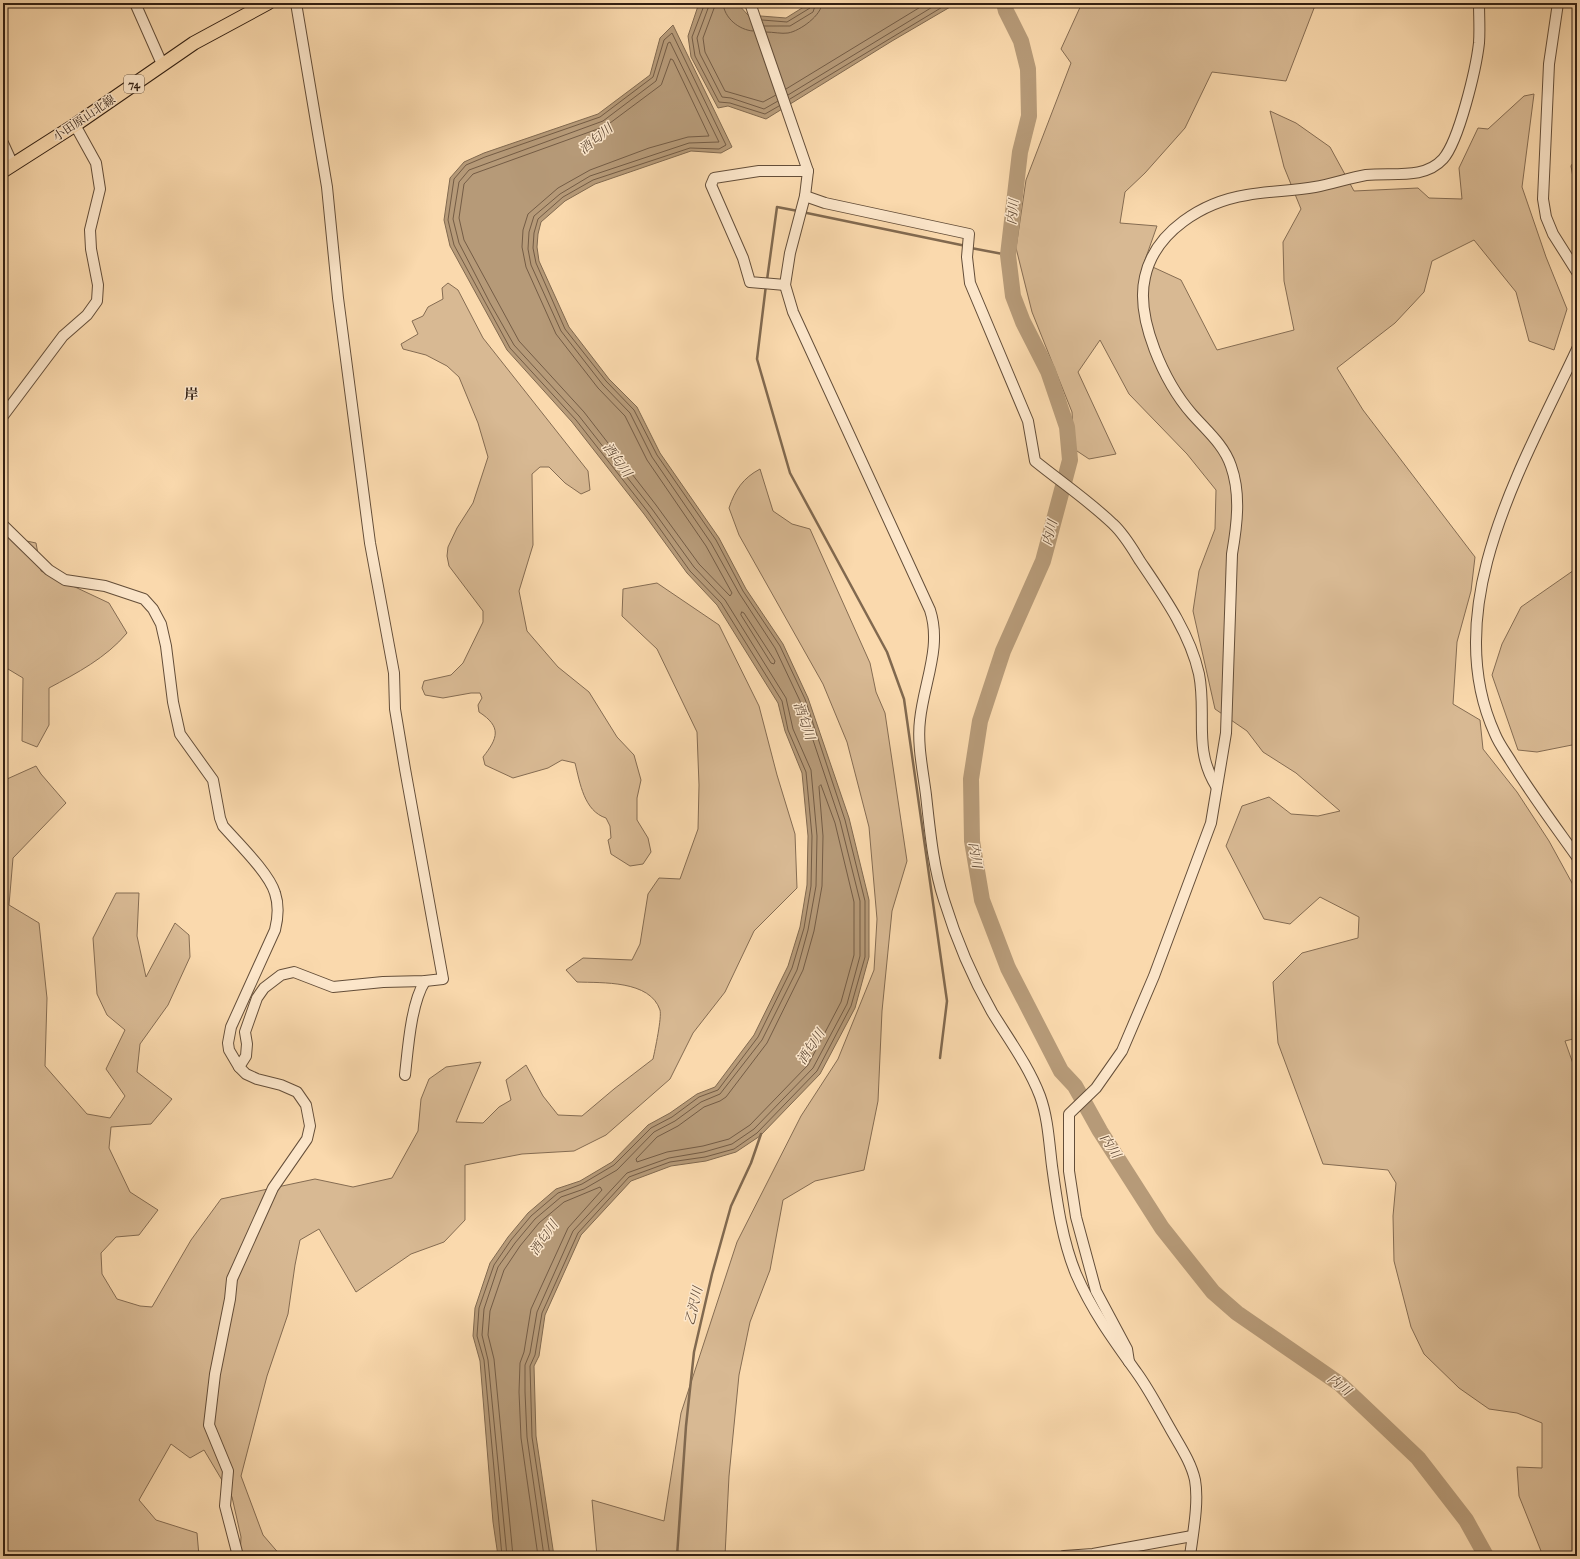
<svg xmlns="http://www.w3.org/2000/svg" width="1580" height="1559" font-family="'IM FELL Great Primer','Noto Serif JP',serif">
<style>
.green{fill:#d8b993;stroke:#856c52}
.water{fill:#b69a78;stroke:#81694f}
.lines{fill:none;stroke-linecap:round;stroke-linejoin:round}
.shore{stroke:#745c45;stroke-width:1}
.stream{stroke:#81694f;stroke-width:2.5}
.river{stroke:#b69a78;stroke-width:16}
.minor-casing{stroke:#644e39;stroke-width:12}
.major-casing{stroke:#321f12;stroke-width:15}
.minor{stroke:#fce6ca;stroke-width:10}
.major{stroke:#fad9ad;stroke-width:13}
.labels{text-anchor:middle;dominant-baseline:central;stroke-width:3;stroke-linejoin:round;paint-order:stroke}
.shield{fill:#fce6ca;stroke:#6f5b49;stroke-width:1}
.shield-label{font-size:11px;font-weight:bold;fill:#321f12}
.street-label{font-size:12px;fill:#321f12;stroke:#fce6ca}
.water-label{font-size:13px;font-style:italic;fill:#604a36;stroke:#fce6ca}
.quarter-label{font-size:14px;font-weight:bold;fill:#321f12;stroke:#fce6ca}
</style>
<rect width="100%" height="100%" fill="#fad9ad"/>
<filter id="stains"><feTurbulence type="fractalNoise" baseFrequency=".005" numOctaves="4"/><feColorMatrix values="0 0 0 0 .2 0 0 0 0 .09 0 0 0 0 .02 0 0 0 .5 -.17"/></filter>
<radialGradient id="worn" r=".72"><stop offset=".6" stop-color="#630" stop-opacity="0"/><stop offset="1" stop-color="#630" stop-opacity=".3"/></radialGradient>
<g class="green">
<path d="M1082,3H1316L1286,81L1212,72L1185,128L1145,173L1125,192L1120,223L1157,226L1144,263L1181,280L1217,350L1294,330L1284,281L1283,242L1301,209L1284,167L1270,111L1296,123L1330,147L1354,191L1418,188L1429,198L1462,199L1459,168L1478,128L1488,129L1524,96L1534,94L1522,187L1546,257L1567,309L1554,350L1529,341L1516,292L1474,240L1432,261L1424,292L1395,323L1337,368L1363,410L1475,557L1471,591L1457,642L1453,704L1480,720L1483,749L1517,792L1549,841L1577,892V1038L1565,1041L1577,1075V1556H1543L1519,1496L1517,1467L1542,1468V1423L1517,1413L1489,1409L1459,1388L1424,1354L1411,1327L1394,1261L1393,1216L1396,1183L1388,1170L1323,1164L1278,1043L1273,982L1302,953L1358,938L1359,917L1320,897L1290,924L1264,919L1226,846L1242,806L1269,797L1291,814L1318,816L1340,811L1296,773L1263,752L1247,731L1215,709L1193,611L1199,571L1215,529L1216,490L1187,454L1129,394L1100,340L1078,372L1116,454L1089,459L1074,449L1072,412L1032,312L1016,248L1026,180L1071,63L1061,49Z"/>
<path d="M1577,156V185L1574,183L1571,166Z"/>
<path d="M448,283L458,290L483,338L588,471L590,490L581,494L565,483L549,467H540L532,474L533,545L519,591L527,631L558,667L589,692L617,737L634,755L641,780L637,798V820L648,838L651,852L643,864L630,866L611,854L608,840L611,838L610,826L606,818C584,811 580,783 575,763L562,760L548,768L513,778L485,765L483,757C498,738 502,727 479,712L478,705L482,698L480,693H471L443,698L425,695L422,688L424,681L451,675L463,663L483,622V611L449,566L447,556L448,547L457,528L473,503L488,457L478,423L459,377L447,366L426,355L403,349L401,344L418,334L412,321L423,316L428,307L443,299L442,288Z"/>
<path d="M760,469L773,511L792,524L810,529L870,663L876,692L885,713L907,861L892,911L882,1011L878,1101L864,1170L815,1181L783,1200L770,1270L750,1322L739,1375L729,1476L725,1556H597L592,1500L664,1521L681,1413L737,1242L801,1116L838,1059L874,970L877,919L869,827L847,742L823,684L739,535L729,508C735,490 743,478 760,469Z"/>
<path d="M3,536L36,543L41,571L109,603L127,633C106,658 77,673 49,688V725L37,747L22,741L23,678L3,666Z"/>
<path d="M1577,568V744L1537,752L1518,750L1492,675L1502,644L1521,607Z"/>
<path d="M657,583L719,625L759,706L777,775L795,834L797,888L754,931L725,992L693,1033L670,1079L606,1135L574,1151L522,1154L465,1165V1220L444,1242L411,1254L356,1292L319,1229L300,1240L295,1265L288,1314L267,1376L241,1476L263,1535L281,1556H240L241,1537L232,1497L204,1450L190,1458L171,1444L139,1500L156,1520L197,1533L199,1556H3V777L7,779L36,766L41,774L66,803L13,858L9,905L39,923L47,998L45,1066L87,1114L110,1118L125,1096L106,1069L125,1030L107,1015L97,994L93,938L116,893H139L137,936L146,977L175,923L189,935L190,957L168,1005L140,1044L137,1072L172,1099L151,1124L111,1127L109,1148L130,1192L158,1210L139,1235L116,1237L101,1253L102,1274L117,1299L140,1306L152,1307L191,1240L221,1199L315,1179L353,1187L392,1178L418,1131L421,1099L429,1079L446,1067L481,1062L456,1122L483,1123L499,1107L511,1100L506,1080L526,1065L543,1096L558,1115L582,1116L614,1089L653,1059C655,1050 662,1017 660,1010C650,980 602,983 577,982L566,970L583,958L632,960L640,944L648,894L659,878L680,879L698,829L699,785L697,732L657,649L622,616L623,589Z"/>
</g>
<g class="water">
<path d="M704,3H737L748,15L786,18L810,3H957L892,41L766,119L728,106L718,108L691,57L688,36L698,6Z"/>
<path d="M673,25L732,147L721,153L691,151L595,184L565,201L541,222L538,234L537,247L539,261L569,327L609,379L637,407L660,453L719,538L746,589L783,644L808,698L849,818L869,900V957L855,1008L820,1074L760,1136L736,1152L706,1161L671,1166L631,1181L581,1235L545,1315L539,1356L534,1366L536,1436L554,1556H498L493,1522L480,1361L473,1336L475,1308L490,1263L508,1237L528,1213L556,1189L580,1181L612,1162L648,1125L670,1113L697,1094L715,1087L754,1035L788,966L800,927L807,885L808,836L802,773L785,731L778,703L717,605L687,573L644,514L572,422L507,350L450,246L444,220L450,178L464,162L484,153L598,114L650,75L660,38Z"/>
</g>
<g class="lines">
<g class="shore">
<path d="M705,3L692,37L695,56L719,102L730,103L765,114L779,106"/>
<path d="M710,3L697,38L700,54L722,97L731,98L764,109L778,101"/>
<path d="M716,3L703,38L705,52L725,91L763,102L776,95"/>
<path d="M723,3C724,18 739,30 753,31"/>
<path d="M762,20L787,22L810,8L811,3"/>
<path d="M764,26H790L813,12L816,3"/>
<path d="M766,32C773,32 782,34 788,33C800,31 822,15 822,3"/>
<path d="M671,59L673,60L709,136L688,137L649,148L590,170L558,188L528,214L523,230L522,247L526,267L556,334L598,388L625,416L647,460L706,546L732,593L730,596L699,564L656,505L584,412L519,341L464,240L459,218L464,184L473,174L606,126L661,85Z"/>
<path d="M786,89L927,3"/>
<path d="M788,95L939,3"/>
<path d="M790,99L949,3"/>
<path d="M742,612L744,613L775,661L774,664L771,663L741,615Z"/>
<path d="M821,785L835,823L854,902V955L841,1002L808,1065L750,1125L729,1139L703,1146L667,1152L637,1162L636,1159L657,1137L678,1126L704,1107L720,1101L726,1097L767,1043L803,970L814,931L822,886L823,836L819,787Z"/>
<path d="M502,1556L484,1360L477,1336L479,1308L494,1265L511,1240L531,1216L558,1193L582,1184L614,1165L651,1128L672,1117L699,1097L718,1090L758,1037L792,968L804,928L811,886L812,836L806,772L788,730L782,701L721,603L690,571L648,512L576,420L510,348L454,245L448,220L454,179L466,165L485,157L600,117L653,77L664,40L672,33L726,145L719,149L690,148L593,180L563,197L538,219L534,233L533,248L536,263L565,329L606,381L634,410L657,455L716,540L743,591L780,646L805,699L845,820L865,901V957L851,1006L817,1071L757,1133L734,1149L705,1157L670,1162L629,1177L578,1233L542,1313L535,1355L530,1366L532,1437L550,1556"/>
<path d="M507,1556L488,1360L482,1335L484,1309L498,1267L515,1243L535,1219L561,1197L584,1189L617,1170L654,1132L675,1121L701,1102L720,1094L762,1040L797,970L808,930L816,886L817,836L811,770L793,729L786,698L725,600L694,567L652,509L579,416L514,345L490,303L459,243L453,219L459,182L469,170L603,121L656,81L668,43L670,42L719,142L689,143L590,176L560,194L534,216L529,232L528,249L531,265L561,331L603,385L630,413L652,457L711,543L739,593L775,648L800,701L840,821L860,901V956L847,1004L813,1068L754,1129L732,1144L704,1152L669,1158L627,1173L573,1231L537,1312L530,1353L525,1365V1392L527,1437L544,1556"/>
<path d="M513,1556L494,1359L488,1335L490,1311L504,1270L520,1246L539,1223L564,1202L600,1187L602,1190L568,1228L531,1309L524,1352L520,1363L519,1392L521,1438L538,1556"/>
</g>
<g class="stream">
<path d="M802,212L966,246"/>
<path d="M971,248L1008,255"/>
<path d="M767,280L777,207L798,211"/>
<path d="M766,285L757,359L790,473L887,652L904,699L947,1001L940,1058"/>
<path d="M677,1556L686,1426L694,1352L712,1274L731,1206L751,1163L761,1134"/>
</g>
<path class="river" d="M1004,3L1006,11L1021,41L1028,69L1029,116L1020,152L1008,255L1013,296L1023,322L1048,371L1067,427L1070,460L1043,561L1003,651L980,721L971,779L972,841L982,900L1008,968L1061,1071L1075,1086L1100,1131L1162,1228L1213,1292L1237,1313L1340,1384L1418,1458L1466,1520L1486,1556"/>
<g class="minor-casing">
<g id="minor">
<path d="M135,3L162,64"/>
<path d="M750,3L808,171L805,196L790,253L785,285L793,312L930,610C942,647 924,682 920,720C917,744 923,771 926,795C930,831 933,866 944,900C956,939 972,977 992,1012C1009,1040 1028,1065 1040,1096C1048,1118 1049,1142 1052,1166C1057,1202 1062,1240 1076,1274C1092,1311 1114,1341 1137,1373C1150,1391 1160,1411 1171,1430C1180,1446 1191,1462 1195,1480C1199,1502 1193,1533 1190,1556"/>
<path d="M1558,3L1549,64L1543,199L1546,217L1553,234L1577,272"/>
<path d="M3,143L13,165"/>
<path d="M805,196L825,203L969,234L967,257L970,283L1028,421L1035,461C1061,482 1089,501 1113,524C1124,534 1132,548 1140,561C1163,595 1190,633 1199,674C1207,714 1193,749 1216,786"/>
<path d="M785,285L750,282L743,258L711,185L714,178L759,171H808"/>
<path d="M1577,349C1524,463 1437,607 1495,734C1499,744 1506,753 1512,763C1532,795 1555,826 1577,857"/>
<path d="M3,416L63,336L87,315L97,301L98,285L91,249L90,230L100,189L96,163L75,125"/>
<path d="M3,525L49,570L65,580L105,586L144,599L153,609L161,624L166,646L173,702L180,734L213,780L220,818L223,826C238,843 269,873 275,893C279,905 278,918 275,930L231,1027L228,1043L229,1050L239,1067L246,1074L257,1079L281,1085L297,1092L306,1105L310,1126L307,1139L273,1188L232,1279L230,1299L215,1374L209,1425L228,1471L225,1506L238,1556"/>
<path d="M239,1067L246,1056L247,1044L245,1032L257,998L264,988L281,975L294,972L333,987L383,982L425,981L443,979L405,769L395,709L394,673L370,543L338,298L327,187L296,3"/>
<path d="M405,1075C408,1048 411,1003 425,981"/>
<path d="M1129,1362L1127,1349L1096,1291L1076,1217L1069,1171V1114L1096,1088L1122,1051L1154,976L1211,823L1226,733L1232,554C1237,525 1241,494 1231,466C1224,445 1207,431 1192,414C1165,383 1135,319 1145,277C1155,231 1203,202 1247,195C1269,191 1292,191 1315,187C1332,184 1349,178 1366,175C1392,172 1424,180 1443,159C1459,141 1476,69 1479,43C1480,30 1479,16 1479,3"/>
<path d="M1064,1556L1093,1554L1192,1536"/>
</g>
</g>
<g class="major-casing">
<path id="major" d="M3,171L75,125L194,43L268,3"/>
</g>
<use href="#minor" class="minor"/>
<use href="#major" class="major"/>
</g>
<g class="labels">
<rect class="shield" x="124" y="75" width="20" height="18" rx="3"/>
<g class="shield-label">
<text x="134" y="84">74</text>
</g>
<g class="street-label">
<text transform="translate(84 118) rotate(-34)">小田原山北線</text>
</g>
<g class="water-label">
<text transform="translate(596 139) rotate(-39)">酒匂川</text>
<text transform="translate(1013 212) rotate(-84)">内川</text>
<text transform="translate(617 460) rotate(54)">酒匂川</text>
<text transform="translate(1050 533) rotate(-75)">内川</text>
<text transform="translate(804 721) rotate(71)">酒匂川</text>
<text transform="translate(975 855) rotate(81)">内川</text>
<text transform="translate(811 1047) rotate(-57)">酒匂川</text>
<text transform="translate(1110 1146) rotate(57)">内川</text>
<text transform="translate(544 1238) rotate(-55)">酒匂川</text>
<text transform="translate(694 1306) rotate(-77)">乙沢川</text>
<text transform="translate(1339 1385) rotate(39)">内川</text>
</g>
<g class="quarter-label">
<text x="191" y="394">岸</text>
</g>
</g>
<rect width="1580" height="1559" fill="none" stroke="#fad9ad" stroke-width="16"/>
<rect x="4" y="4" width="1572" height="1551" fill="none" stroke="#321f12" stroke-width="2"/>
<rect x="8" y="8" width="1564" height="1543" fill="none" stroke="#321f12"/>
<rect width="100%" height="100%" filter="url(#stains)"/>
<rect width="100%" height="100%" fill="url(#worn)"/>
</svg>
